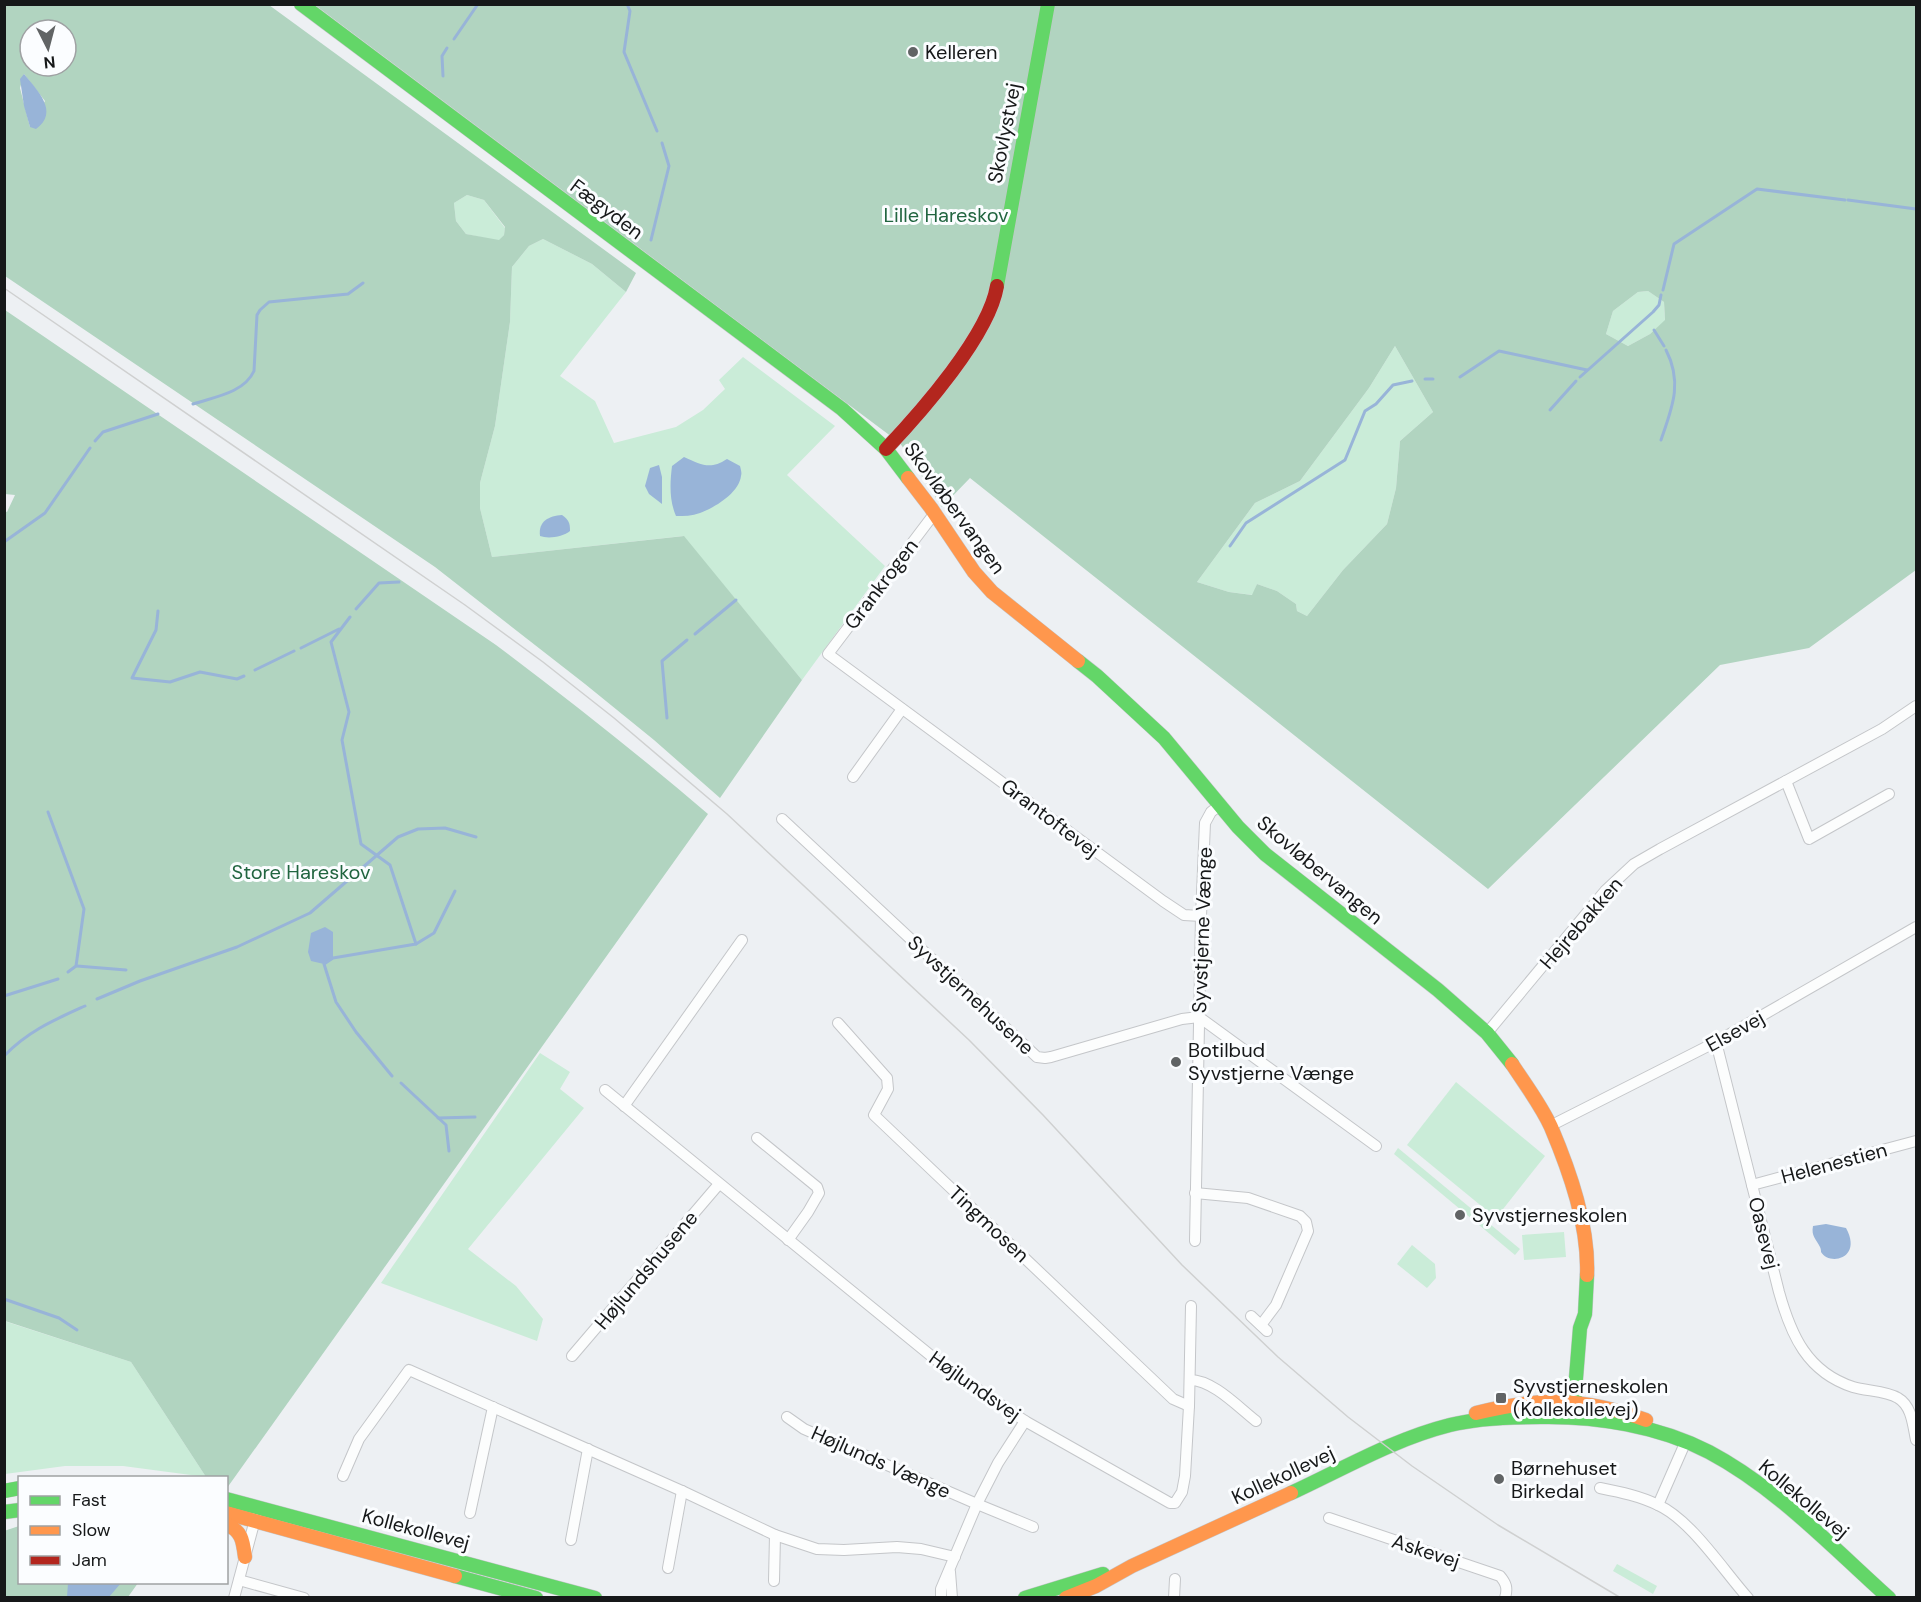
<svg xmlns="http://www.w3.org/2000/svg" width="1921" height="1602" font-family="'DM Sans',sans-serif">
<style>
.green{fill:#caecd8}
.forest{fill:#b1d4c0;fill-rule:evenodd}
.water{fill:#98b4d8}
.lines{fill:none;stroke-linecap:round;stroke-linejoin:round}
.stream{stroke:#98b4d8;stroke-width:3}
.street-casing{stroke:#c4c6c9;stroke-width:12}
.fast-casing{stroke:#c4c6c9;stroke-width:15}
.slow-casing{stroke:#c4c6c9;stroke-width:15}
.jam-casing{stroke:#c4c6c9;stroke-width:15}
.street{stroke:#fcfdfd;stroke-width:10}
.fast{stroke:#63d668;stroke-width:14}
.slow{stroke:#ff974d;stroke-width:14}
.jam{stroke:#b3261e;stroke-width:14}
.tram{stroke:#cfd0d0;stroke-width:1.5}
.poi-dot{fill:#616465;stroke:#fbfdff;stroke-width:2}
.labels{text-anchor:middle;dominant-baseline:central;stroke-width:6;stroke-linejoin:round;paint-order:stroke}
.poi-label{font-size:20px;fill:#161819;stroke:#fbfdff;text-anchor:start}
.street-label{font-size:20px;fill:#161819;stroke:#fbfdff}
.park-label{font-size:20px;fill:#216540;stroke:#fbfdff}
</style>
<rect width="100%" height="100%" fill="#edf0f3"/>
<g class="green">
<path d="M467,195L484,200L505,228L504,235L499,241L466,234L456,221L454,203Z"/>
<path d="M543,239L592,264L626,292L560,376L595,401L614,443L676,427L703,410L725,389L719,380L743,357L835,426L787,475L885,566L802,680L683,536L492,557L480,508V483L495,426L510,322L512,267L529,246Z"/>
<path d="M1648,291L1664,302L1665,321L1650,334L1628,346L1606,334L1613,311L1638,292Z"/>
<path d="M1395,346L1433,412L1400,441L1396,488L1387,524L1343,570L1307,616L1297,611L1296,604L1277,591L1257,584L1253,595L1229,592L1197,582L1255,503L1300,481L1369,388Z"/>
<path d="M540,1053L570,1072L560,1089L584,1108L468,1249L516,1286L543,1319L537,1341L381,1283Z"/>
<path d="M1456,1082L1545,1156L1496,1218L1407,1145Z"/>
<path d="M1398,1148L1520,1249L1515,1255L1394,1154Z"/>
<path d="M1564,1232L1566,1257L1524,1260L1522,1235Z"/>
<path d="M1412,1245L1435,1264L1436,1278L1427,1288L1397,1264Z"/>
<path d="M4,1321L131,1362L206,1477L123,1466H65L5,1474Z"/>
<path d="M1617,1564L1657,1586L1653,1594L1613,1571Z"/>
</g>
<g class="forest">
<path d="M4,5H269L636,273L626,292L592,264L543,239L529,246L512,267L510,322L495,426L480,483V508L492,557L684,536L802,680L720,798L654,740L585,684L435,567L5,276ZM30,30H66V66H30ZM24,74L45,101L30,127L20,88ZM467,195L484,200L505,227L504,235L499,240L466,234L456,221L454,203Z"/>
<path d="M315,5H1916V570L1809,648L1720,665L1488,889L970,478L942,507L900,443ZM1648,291L1664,302L1665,320L1650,334L1628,346L1606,334L1613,311L1638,292ZM1395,346L1433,412L1400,441L1396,488L1387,524L1343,570L1307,616L1297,611L1296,604L1277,591L1257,584L1252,595L1229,592L1197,582L1255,503L1300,481L1369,388Z"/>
<path d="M5,310L496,645C568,699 639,755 708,814L227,1488L226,1478L206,1477L131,1362L5,1321L4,511L7,512L15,495L5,494Z"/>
<path d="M19,1526L20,1582L138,1583L128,1597H5L4,1531Z"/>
</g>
<g class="water">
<path d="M24,74C37,90 60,112 36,129L30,127L24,106L20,79Z"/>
<path d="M684,457C702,465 710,470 727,459L740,466C741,470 742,473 741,476C739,493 714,508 700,513C692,516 684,516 676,516C669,500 670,483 672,466Z"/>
<path d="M659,465L662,477V504L649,494L645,486L650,468Z"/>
<path d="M562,515C569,520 570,523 570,531C563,537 548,539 540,536C538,521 549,516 562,515Z"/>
<path d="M325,927L333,932V958L324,964L311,961L308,952L311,933Z"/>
<path d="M1826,1224L1846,1228C1863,1259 1829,1266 1821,1252C1821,1251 1821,1249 1820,1247C1816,1239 1811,1236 1813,1226Z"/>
<path d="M68,1583V1582L121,1583L109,1597H67Z"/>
</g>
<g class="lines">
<g class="stream">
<path d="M627,4L630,11L624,52L657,131"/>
<path d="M454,39L478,4"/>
<path d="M443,76L442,56L447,48"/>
<path d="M1848,200L1916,209"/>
<path d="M651,240L669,166L662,143"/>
<path d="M1663,290L1674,244L1757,189L1845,200"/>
<path d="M1654,330L1664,346"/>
<path d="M1460,377L1499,351L1587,370"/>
<path d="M1580,377L1653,312L1659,305L1661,295"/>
<path d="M1425,379H1433"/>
<path d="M193,404C214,397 244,393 254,371L257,315L260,310L269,302L348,294L363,283"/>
<path d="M1550,410L1576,381"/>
<path d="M1661,440C1672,408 1683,383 1666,350"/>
<path d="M95,441L103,432L158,414"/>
<path d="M4,542L45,513L90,448"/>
<path d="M1230,546L1246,523L1345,460L1365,411L1376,404L1393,385L1412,381"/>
<path d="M356,609L379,583L399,582"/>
<path d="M158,611L156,630L132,678L170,682L200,672L237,679L244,676"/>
<path d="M350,617L331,642L349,712L342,740L361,844L390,865L416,944L333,958L324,964L336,1002L356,1032L392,1076"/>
<path d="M695,634L736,600"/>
<path d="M301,648L339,629"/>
<path d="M255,670L294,651"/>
<path d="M667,718L662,661L687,640"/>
<path d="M48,812L84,909L76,966L68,972"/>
<path d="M416,944L434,933L455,891"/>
<path d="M77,966L126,970"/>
<path d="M4,996L58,979"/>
<path d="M97,999L140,981L237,947L310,913L398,837L418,829L445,828L476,837"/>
<path d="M4,1056C28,1031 54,1020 85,1006"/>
<path d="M401,1083L446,1125L449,1151"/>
<path d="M438,1118L475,1117"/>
<path d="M4,1299L59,1318L77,1330"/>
</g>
<g class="street-casing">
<g id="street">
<path d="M934,514L828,654L1163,901L1184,915L1201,916"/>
<path d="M853,777L902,709"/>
<path d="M1786,781L1809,839L1889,794"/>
<path d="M782,819L1037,1057L1045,1058L1051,1057L1182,1019L1199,1017L1376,1146"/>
<path d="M838,1023L887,1078L888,1089L874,1115L1173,1399L1189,1406"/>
<path d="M1487,1033L1605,891L1634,864L1660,849L1882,729L1916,706"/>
<path d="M1716,1042L1779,1292C1791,1335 1807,1372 1853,1387C1866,1391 1887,1391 1898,1398C1912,1406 1913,1426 1916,1440"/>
<path d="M605,1090L946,1368L1025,1421L1170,1503H1175L1182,1492L1185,1476L1189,1406L1191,1306"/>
<path d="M624,1106L742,940"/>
<path d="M1550,1126L1716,1042L1916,927"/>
<path d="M757,1138L817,1187L819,1193L808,1212L788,1240"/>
<path d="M1752,1185L1916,1141"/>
<path d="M1195,1193L1248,1198L1300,1216L1306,1222L1308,1231L1276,1305L1261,1325"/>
<path d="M1195,1241L1201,916L1205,823L1211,812L1220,805"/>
<path d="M1251,1316L1267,1331"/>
<path d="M572,1356L719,1184"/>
<path d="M1190,1380C1213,1380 1238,1407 1256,1421"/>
<path d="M787,1417L804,1429L977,1504L1033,1527"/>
<path d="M343,1476L359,1439L409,1370L682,1491L775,1535L817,1549L844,1550L897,1547L921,1549L955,1557"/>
<path d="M1600,1488C1620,1492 1640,1496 1658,1505C1691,1520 1723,1570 1748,1598"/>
<path d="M1658,1505L1686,1441"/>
<path d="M470,1513L493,1407"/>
<path d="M1329,1518L1500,1576C1506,1583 1508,1588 1505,1598"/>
<path d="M571,1540L588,1449"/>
<path d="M668,1568L682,1491"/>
<path d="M950,1572L952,1598"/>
<path d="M239,1580L304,1598"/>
<path d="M774,1581L775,1535"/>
<path d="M234,1598L256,1516"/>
<path d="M941,1598V1589L977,1504L998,1463L1025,1421"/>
<path d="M1174,1598L1175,1579"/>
</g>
</g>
<g class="fast-casing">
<g id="fast">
<path d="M301,4L842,409L886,449L908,478"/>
<path d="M997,286L1048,4"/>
<path d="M1078,661L1097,676L1164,738L1238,827L1265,854L1438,990L1487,1033L1512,1064"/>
<path d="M1577,1417L1574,1403L1580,1328L1585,1314L1587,1275"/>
<path d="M4,1491L20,1488"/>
<path d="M1291,1493C1343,1469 1394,1439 1450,1425C1476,1418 1514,1417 1541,1417C1596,1416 1659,1426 1709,1452C1777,1488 1832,1547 1889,1598"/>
<path d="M226,1499L595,1598"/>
<path d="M4,1512L20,1510"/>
<path d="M455,1576L536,1598"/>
<path d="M1025,1598L1103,1574"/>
</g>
</g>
<g class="slow-casing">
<g id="slow">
<path d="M908,478L931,508L974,572L992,592L1078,661"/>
<path d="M1512,1064C1525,1084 1541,1105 1551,1127C1570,1172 1589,1226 1587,1275"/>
<path d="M1476,1413C1541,1397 1582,1397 1646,1420"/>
<path d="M226,1513L455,1576"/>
<path d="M226,1524C242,1531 243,1541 245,1557"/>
<path d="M1066,1598L1096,1586L1132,1566L1291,1493"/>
</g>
</g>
<g class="jam-casing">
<path id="jam" d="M886,449C921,412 989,335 997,286"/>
</g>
<use href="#street" class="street"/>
<use href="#fast" class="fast"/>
<use href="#slow" class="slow"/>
<use href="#jam" class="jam"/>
<path class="tram" d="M4,288L465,605L543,662L614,718L727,814L969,1040L1043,1115L1182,1265L1278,1357L1348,1417L1412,1466L1498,1525L1621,1598"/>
</g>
<g class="poi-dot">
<circle cx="913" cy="52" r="6"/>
<circle cx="1176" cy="1062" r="6"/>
<circle cx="1460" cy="1215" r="6"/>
<rect x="1495" y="1392" width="12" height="12" rx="3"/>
<circle cx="1499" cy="1479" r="6"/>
</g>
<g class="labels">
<g class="poi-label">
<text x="925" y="52">Kelleren</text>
<text x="1188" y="1050">Botilbud<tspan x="1188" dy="23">Syvstjerne Vænge</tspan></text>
<text x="1472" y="1215">Syvstjerneskolen</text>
<text x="1513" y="1386">Syvstjerneskolen<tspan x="1513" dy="23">(Kollekollevej)</tspan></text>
<text x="1511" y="1468">Børnehuset<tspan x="1511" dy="23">Birkedal</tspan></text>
</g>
<g class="street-label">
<text transform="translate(1004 133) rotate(-79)">Skovlystvej</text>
<text transform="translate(607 209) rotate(37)">Fægyden</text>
<text transform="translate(955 508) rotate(54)">Skovløbervangen</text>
<text transform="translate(881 584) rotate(-53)">Grankrogen</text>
<text transform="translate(1050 818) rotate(37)">Grantoftevej</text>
<text transform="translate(1320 870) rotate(40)">Skovløbervangen</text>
<text transform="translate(1581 923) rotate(-49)">Hejrebakken</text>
<text transform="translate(1202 930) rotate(-88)">Syvstjerne Vænge</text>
<text transform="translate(971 995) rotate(43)">Syvstjernehusene</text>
<text transform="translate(1735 1031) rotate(-29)">Elsevej</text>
<text transform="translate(1834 1163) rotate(-15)">Helenestien</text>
<text transform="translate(989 1224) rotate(43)">Tingmosen</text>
<text transform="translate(1764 1233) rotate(76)">Oasevej</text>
<text transform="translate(646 1270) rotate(-50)">Højlundshusene</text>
<text transform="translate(975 1386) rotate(35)">Højlundsvej</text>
<text transform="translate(881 1462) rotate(24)">Højlunds Vænge</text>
<text transform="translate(1283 1475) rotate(-25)">Kollekollevej</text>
<text transform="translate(1804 1499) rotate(40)">Kollekollevej</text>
<text transform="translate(416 1529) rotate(15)">Kollekollevej</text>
<text transform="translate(1426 1551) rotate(18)">Askevej</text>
</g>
<g class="park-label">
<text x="946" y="215">Lille Hareskov</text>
<text x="301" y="872">Store Hareskov</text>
</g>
</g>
<rect width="1921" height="1602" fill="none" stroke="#161819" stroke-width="12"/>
<rect x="18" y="1476" width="210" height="108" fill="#fbfdff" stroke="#9fa1a3" stroke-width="1.5"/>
<rect x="30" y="1496" width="30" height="9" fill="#63d668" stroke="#9fa1a3" stroke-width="1.5"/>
<text x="72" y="1506" font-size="18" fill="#161819">Fast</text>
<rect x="30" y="1526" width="30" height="9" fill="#ff974d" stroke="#9fa1a3" stroke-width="1.5"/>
<text x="72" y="1536" font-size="18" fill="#161819">Slow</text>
<rect x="30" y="1556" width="30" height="9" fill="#b3261e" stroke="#9fa1a3" stroke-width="1.5"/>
<text x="72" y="1566" font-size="18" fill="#161819">Jam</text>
<g transform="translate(48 48) rotate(174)"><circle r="28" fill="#fbfdff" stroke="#9fa1a3" stroke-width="1.5"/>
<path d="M0-4.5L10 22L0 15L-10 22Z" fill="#616465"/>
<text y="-9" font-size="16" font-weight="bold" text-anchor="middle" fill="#161819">N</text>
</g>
</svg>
